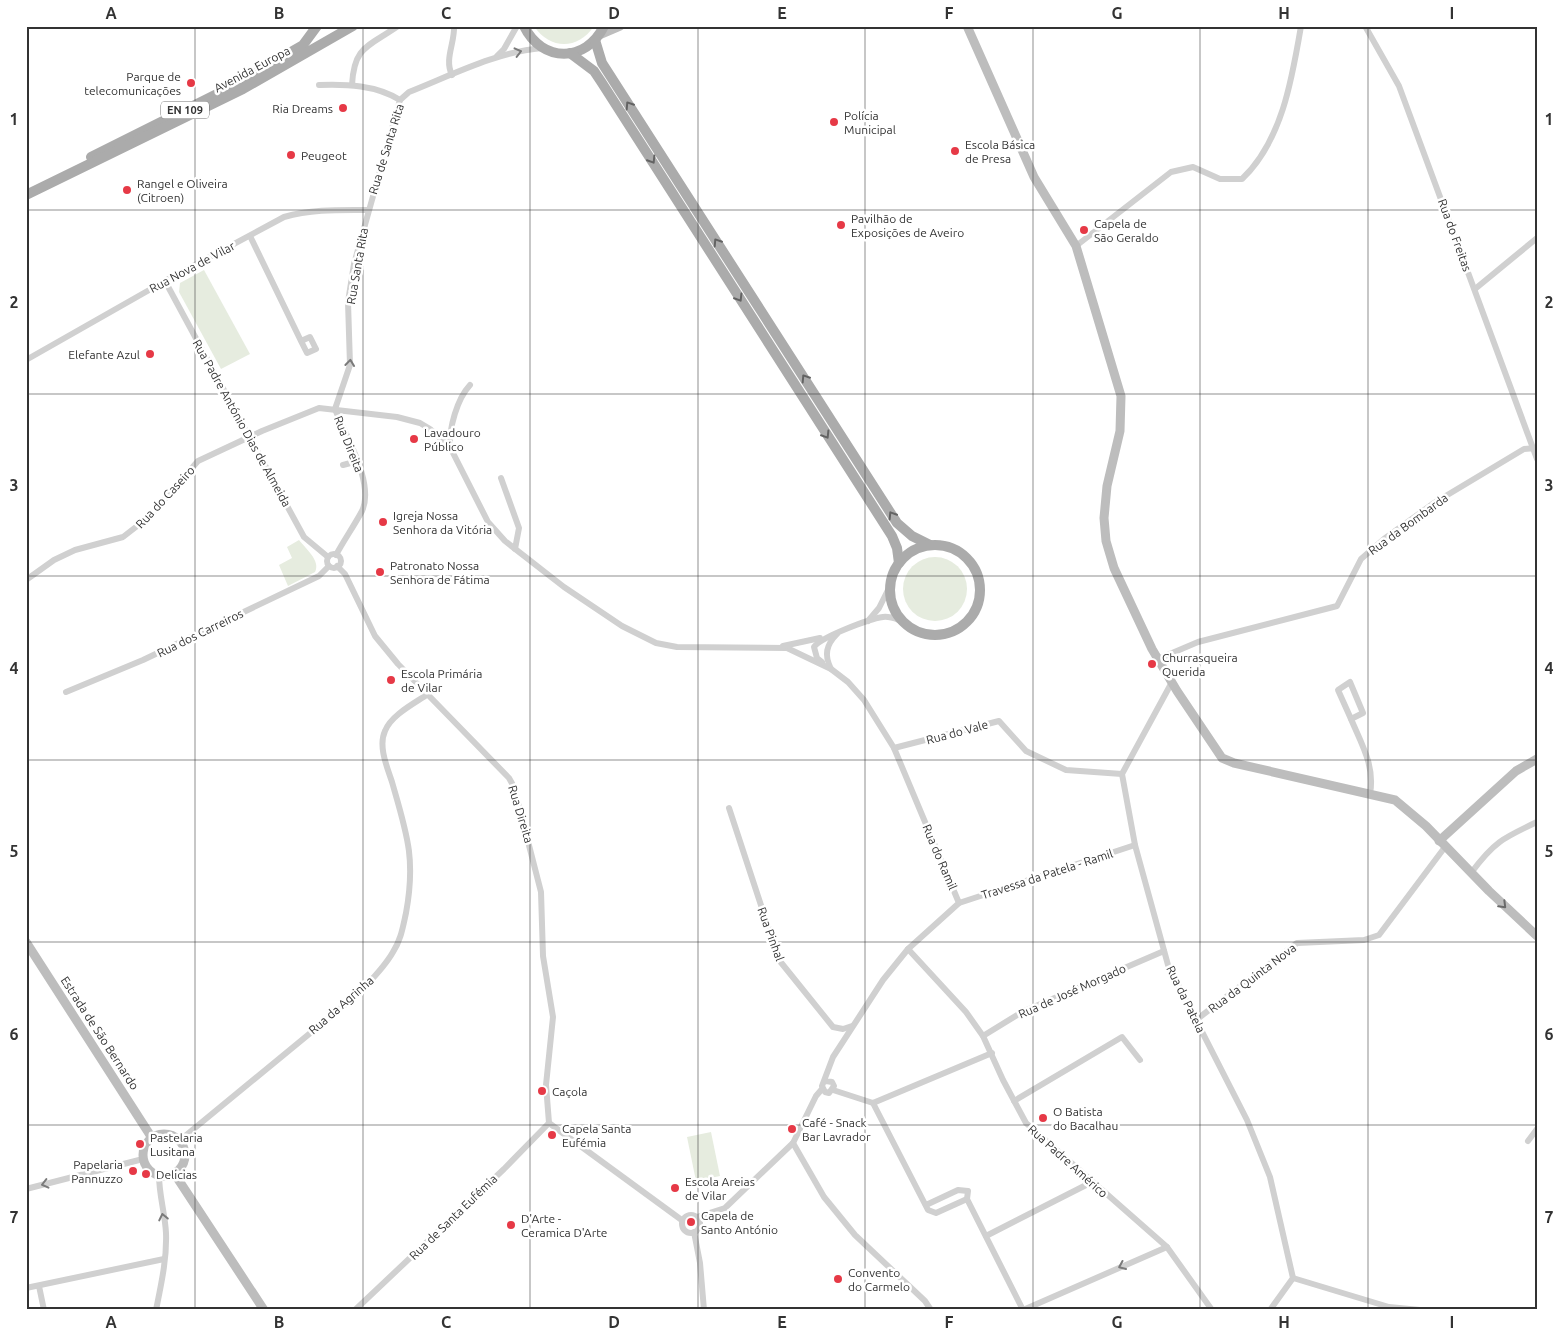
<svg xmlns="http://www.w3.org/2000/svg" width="1563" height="1336" font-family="Ubuntu,sans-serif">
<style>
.green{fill:#e6ecdf}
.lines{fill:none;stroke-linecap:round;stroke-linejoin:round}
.street{stroke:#d0d0d0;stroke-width:6}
.secondary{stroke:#bdbdbd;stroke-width:9}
.primary{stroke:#ababab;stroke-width:10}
.street-bridge{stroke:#d0d0d0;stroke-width:6}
.oneway{stroke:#7a7a7a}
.oneway2{stroke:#636363}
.oneway3{stroke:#6a6a6a}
.grid{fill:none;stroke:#333;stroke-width:1;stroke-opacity:0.55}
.poi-dot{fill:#e63946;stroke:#fff;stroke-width:2}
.labels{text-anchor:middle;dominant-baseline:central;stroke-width:5;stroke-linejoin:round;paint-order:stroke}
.shield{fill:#fff;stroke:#707070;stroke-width:1}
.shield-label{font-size:11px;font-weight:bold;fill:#333}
.street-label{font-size:12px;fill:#333;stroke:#fff}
.poi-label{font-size:12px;fill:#333;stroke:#fff;text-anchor:start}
.neatline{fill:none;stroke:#333;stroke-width:2}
.grid-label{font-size:16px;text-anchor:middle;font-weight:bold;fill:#333}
</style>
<rect width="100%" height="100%" fill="#fff"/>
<g class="green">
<path d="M534,26H594C578,50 550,50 534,26Z"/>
<path d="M204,270L250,354L221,369L179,292L180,283Z"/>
<path d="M299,540C306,549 321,561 315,572L288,586L279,565L292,558L287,547Z"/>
<circle cx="935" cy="589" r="32"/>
<path d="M711,1132L720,1176L696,1181L687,1137Z"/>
</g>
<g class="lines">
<g class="street">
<path d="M1365,26L1399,86L1537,459"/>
<path d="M497,56L504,49L517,26"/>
<path d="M452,75C444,59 455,43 454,26"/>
<path d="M319,85C346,84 376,85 400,100"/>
<path d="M352,85C354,46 368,47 398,26"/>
<path d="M250,236L301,341L307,353L316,349L310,337L301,341"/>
<path d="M1076,246L1171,172L1193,167L1220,179H1242C1282,141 1292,79 1301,26"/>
<path d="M165,281L246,431"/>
<path d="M1475,289L1537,238"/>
<path d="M26,360L165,281L284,217C312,209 339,210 368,210"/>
<path d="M335,409L350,365L348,302L354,264L400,100L409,92C452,75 496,52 542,48"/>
<path d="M335,409C345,435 375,483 362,511C354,526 344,540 336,555"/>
<path d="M255,447L304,537L328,557"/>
<path d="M450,447C449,428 457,399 470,385"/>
<path d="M343,465L358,461"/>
<path d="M501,478L519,528L515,549"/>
<circle cx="334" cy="561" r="7"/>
<path d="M337,566L345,574L375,636L398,664L509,778L514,787L541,892L543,956L553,1017L546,1085L549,1123"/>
<path d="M26,580L54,560L75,550L123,537L150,516L198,461L262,431L319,408L397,417L420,423L430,429L450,447L488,522L505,541L564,587L622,626L656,643L677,647L787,648L831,669L848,682L864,700L894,748L959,903L908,949L883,980L833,1057L822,1086L825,1092L829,1093L834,1086L832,1082L826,1081"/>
<path d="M868,621L879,608L890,586"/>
<path d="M783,646L820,638"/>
<path d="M1158,659L1198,642L1337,606L1361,559L1384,539L1434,503L1524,449L1536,448"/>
<path d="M822,662L817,658L814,647C821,637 869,619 883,617C890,616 896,619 902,621"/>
<path d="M831,669C824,655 826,645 837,634"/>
<path d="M1172,682L1122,774L1135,845L1168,965L1247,1120L1270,1177L1293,1278L1270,1310"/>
<path d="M1350,682L1363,713L1351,719L1338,690Z"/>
<path d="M66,692L143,660L319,576L329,566"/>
<path d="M1351,719C1362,745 1375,766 1370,794"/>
<path d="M894,748L999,721L1026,751L1066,770L1122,774"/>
<path d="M729,808L779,960L833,1027L843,1029L852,1026"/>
<path d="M1471,873C1494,842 1503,838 1537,822"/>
<path d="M959,903L1135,845"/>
<path d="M908,949L966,1012L983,1036L1003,1080L1026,1123L1167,1247L1212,1310"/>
<path d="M1196,1020L1297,943L1364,940L1379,935L1445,847"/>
<path d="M983,1036L1022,1012L1164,951"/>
<path d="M833,1090L873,1103L992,1053"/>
<path d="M1014,1101L1122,1037L1140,1060"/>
<path d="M873,1103L928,1210L936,1213L967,1199L1023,1310"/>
<path d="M549,1123L683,1221"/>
<path d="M179,1141L359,993C371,980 384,968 393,952C401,940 403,926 406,913C416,859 407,834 392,782C387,767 378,746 385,731C391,715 415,703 428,694"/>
<path d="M1528,1141L1537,1129"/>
<path d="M793,1143L824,1197L855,1235L925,1301L931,1310"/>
<path d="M26,1189L143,1159"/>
<path d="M926,1205L958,1190L968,1191L967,1199"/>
<circle cx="691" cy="1224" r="9"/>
<path d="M697,1217L725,1208L793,1143L816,1096L822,1089"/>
<path d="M694,1232L700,1263L704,1310"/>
<path d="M986,1236L1092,1182"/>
<path d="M1293,1278L1389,1307L1420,1310"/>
<path d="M39,1286L44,1310"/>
<path d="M26,1288L164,1259"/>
<path d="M156,1310C161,1285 167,1259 166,1233C165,1213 159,1195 159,1175"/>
<path d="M355,1310L504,1169L549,1123"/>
<path d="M1023,1310L1167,1247"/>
</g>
<g class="secondary">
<path d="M967,26L1034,177L1076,246L1121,396L1120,431L1107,486L1104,518L1106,541L1114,568L1152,649L1177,691L1222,758L1234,763L1395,800L1426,826L1489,891L1537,936"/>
<path d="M599,35L620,26"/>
<path d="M1439,841L1516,771L1537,759"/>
<path d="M26,942L152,1138"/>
<circle cx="164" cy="1155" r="21"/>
<path d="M174,1173L264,1310"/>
</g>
<g class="primary">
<path d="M524,26C542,63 586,63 604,26"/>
<path d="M595,40L602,63L897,523L912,536L930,545"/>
<path d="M570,53L594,71L602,83L892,536L897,548L899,563"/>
<path d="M251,75L303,45L317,26"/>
<path d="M91,157L257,74"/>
<path d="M26,195L243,89L353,26"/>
<circle cx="935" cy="590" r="45"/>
</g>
<path class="street-bridge" d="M246,431L255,447"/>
</g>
<defs><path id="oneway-chevron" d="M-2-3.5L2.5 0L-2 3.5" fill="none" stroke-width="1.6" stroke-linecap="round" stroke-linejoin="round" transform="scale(1.25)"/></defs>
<g class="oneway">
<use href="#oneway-chevron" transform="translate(518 52) rotate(-14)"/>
<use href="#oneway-chevron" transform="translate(350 363) rotate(-84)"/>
<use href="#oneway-chevron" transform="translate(45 1184) rotate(166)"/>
<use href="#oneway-chevron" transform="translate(163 1217) rotate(-102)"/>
<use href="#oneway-chevron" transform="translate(1122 1266) rotate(156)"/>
</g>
<g class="oneway2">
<use href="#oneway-chevron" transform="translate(629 105) rotate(-123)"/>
<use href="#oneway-chevron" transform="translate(652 160) rotate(58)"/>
<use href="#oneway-chevron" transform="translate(717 242) rotate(-123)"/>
<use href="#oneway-chevron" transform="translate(739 298) rotate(58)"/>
<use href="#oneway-chevron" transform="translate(805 378) rotate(-123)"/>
<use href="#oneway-chevron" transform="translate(826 435) rotate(58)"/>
<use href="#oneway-chevron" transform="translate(892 515) rotate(-122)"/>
</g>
<use class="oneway3" href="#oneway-chevron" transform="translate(1503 905) rotate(45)"/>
<path class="grid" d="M195,26V1310M363,26V1310M530,26V1310M698,26V1310M865,26V1310M1033,26V1310M1200,26V1310M1368,26V1310M26,210H1537M26,394H1537M26,576H1537M26,760H1537M26,942H1537M26,1125H1537"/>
<g class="poi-dot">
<circle cx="191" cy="83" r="5"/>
<circle cx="343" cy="108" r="5"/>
<circle cx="834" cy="122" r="5"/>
<circle cx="955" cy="151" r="5"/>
<circle cx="291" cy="155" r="5"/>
<circle cx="127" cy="190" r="5"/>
<circle cx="841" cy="225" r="5"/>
<circle cx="1084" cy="230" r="5"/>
<circle cx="150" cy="354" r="5"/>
<circle cx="414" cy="439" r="5"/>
<circle cx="383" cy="522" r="5"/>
<circle cx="380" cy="572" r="5"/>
<circle cx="1152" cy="664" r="5"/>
<circle cx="391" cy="680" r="5"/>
<circle cx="542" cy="1091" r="5"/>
<circle cx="1043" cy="1118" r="5"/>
<circle cx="792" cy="1129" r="5"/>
<circle cx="552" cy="1135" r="5"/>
<circle cx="140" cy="1144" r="5"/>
<circle cx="133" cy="1171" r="5"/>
<circle cx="146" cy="1174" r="5"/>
<circle cx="675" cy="1188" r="5"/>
<circle cx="691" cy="1222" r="5"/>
<circle cx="511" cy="1225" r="5"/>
<circle cx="838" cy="1279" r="5"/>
</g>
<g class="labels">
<rect class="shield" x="161" y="101.5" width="48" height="17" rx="4"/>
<g class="shield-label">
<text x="185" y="110">EN 109</text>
</g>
<g class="street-label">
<text transform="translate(252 69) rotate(-28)">Avenida Europa</text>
<text transform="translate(386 149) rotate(-73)">Rua de Santa Rita</text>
<text transform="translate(1455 235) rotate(70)">Rua do Freitas</text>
<text transform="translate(357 266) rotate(-80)">Rua Santa Rita</text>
<text transform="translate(192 267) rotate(-28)">Rua Nova de Vilar</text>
<text transform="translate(242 423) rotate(61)">Rua Padre António Dias de Almeida</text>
<text transform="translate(349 444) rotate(68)">Rua Direita</text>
<text transform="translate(165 497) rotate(-47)">Rua do Caseiro</text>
<text transform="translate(1408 524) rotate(-36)">Rua da Bombarda</text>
<text transform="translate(200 633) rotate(-26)">Rua dos Carreiros</text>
<text transform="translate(957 732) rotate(-15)">Rua do Vale</text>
<text transform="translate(521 814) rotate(73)">Rua Direita</text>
<text transform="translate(940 857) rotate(67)">Rua do Ramil</text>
<text transform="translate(1047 874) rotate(-18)">Travessa da Patela - Ramil</text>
<text transform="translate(771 934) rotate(70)">Rua Pinhal</text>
<text transform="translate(1252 978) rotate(-37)">Rua da Quinta Nova</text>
<text transform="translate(1072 991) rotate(-24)">Rua de José Morgado</text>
<text transform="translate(1186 999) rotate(64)">Rua da Patela</text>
<text transform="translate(341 1005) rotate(-41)">Rua da Agrinha</text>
<text transform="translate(100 1033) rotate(57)">Estrada de São Bernardo</text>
<text transform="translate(1068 1161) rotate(42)">Rua Padre Américo</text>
<text transform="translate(453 1217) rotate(-44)">Rua de Santa Eufémia</text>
</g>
<g class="poi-label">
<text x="181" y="76" text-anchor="end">Parque de<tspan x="181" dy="14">telecomunicações</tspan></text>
<text x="333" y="108" text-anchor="end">Ria Dreams</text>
<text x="844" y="115">Polícia<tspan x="844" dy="14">Municipal</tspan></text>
<text x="965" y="144">Escola Básica<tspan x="965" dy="14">de Presa</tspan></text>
<text x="301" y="155">Peugeot</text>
<text x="137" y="183">Rangel e Oliveira<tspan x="137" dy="14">(Citroen)</tspan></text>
<text x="851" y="218">Pavilhão de<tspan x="851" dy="14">Exposições de Aveiro</tspan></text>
<text x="1094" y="223">Capela de<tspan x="1094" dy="14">São Geraldo</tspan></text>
<text x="140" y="354" text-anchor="end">Elefante Azul</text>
<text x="424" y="432">Lavadouro<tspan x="424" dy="14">Público</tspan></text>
<text x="393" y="515">Igreja Nossa<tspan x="393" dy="14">Senhora da Vitória</tspan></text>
<text x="390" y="565">Patronato Nossa<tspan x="390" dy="14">Senhora de Fátima</tspan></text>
<text x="1162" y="657">Churrasqueira<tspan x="1162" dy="14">Querida</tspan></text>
<text x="401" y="673">Escola Primária<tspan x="401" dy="14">de Vilar</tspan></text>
<text x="552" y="1091">Caçola</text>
<text x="1053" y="1111">O Batista<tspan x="1053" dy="14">do Bacalhau</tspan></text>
<text x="802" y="1122">Café - Snack<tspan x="802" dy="14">Bar Lavrador</tspan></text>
<text x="562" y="1128">Capela Santa<tspan x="562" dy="14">Eufémia</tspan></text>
<text x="150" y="1137">Pastelaria<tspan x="150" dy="14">Lusitana</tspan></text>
<text x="123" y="1164" text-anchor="end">Papelaria<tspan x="123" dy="14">Pannuzzo</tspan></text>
<text x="156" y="1174">Delicias</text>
<text x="685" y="1181">Escola Areias<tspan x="685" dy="14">de Vilar</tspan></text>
<text x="701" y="1215">Capela de<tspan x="701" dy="14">Santo António</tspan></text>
<text x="521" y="1218">D'Arte -<tspan x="521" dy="14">Ceramica D'Arte</tspan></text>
<text x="848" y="1272">Convento<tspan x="848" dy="14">do Carmelo</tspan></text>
</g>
</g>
<rect width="1563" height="1336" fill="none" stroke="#ffffff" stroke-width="55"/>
<rect x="28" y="28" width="1508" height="1280" class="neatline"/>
<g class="grid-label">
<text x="111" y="19">A</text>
<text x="279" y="19">B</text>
<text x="446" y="19">C</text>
<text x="614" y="19">D</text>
<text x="782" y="19">E</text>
<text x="949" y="19">F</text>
<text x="1117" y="19">G</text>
<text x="1284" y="19">H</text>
<text x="1452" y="19">I</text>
<text x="14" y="125">1</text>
<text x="1549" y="125">1</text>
<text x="14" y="308">2</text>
<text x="1549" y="308">2</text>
<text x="14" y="491">3</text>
<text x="1549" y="491">3</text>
<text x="14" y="674">4</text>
<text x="1549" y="674">4</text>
<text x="14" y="857">5</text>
<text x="1549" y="857">5</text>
<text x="14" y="1040">6</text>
<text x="1549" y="1040">6</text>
<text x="14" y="1223">7</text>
<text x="1549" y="1223">7</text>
<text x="111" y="1328">A</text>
<text x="279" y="1328">B</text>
<text x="446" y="1328">C</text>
<text x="614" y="1328">D</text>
<text x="782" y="1328">E</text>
<text x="949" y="1328">F</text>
<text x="1117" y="1328">G</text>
<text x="1284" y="1328">H</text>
<text x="1452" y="1328">I</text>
</g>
</svg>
